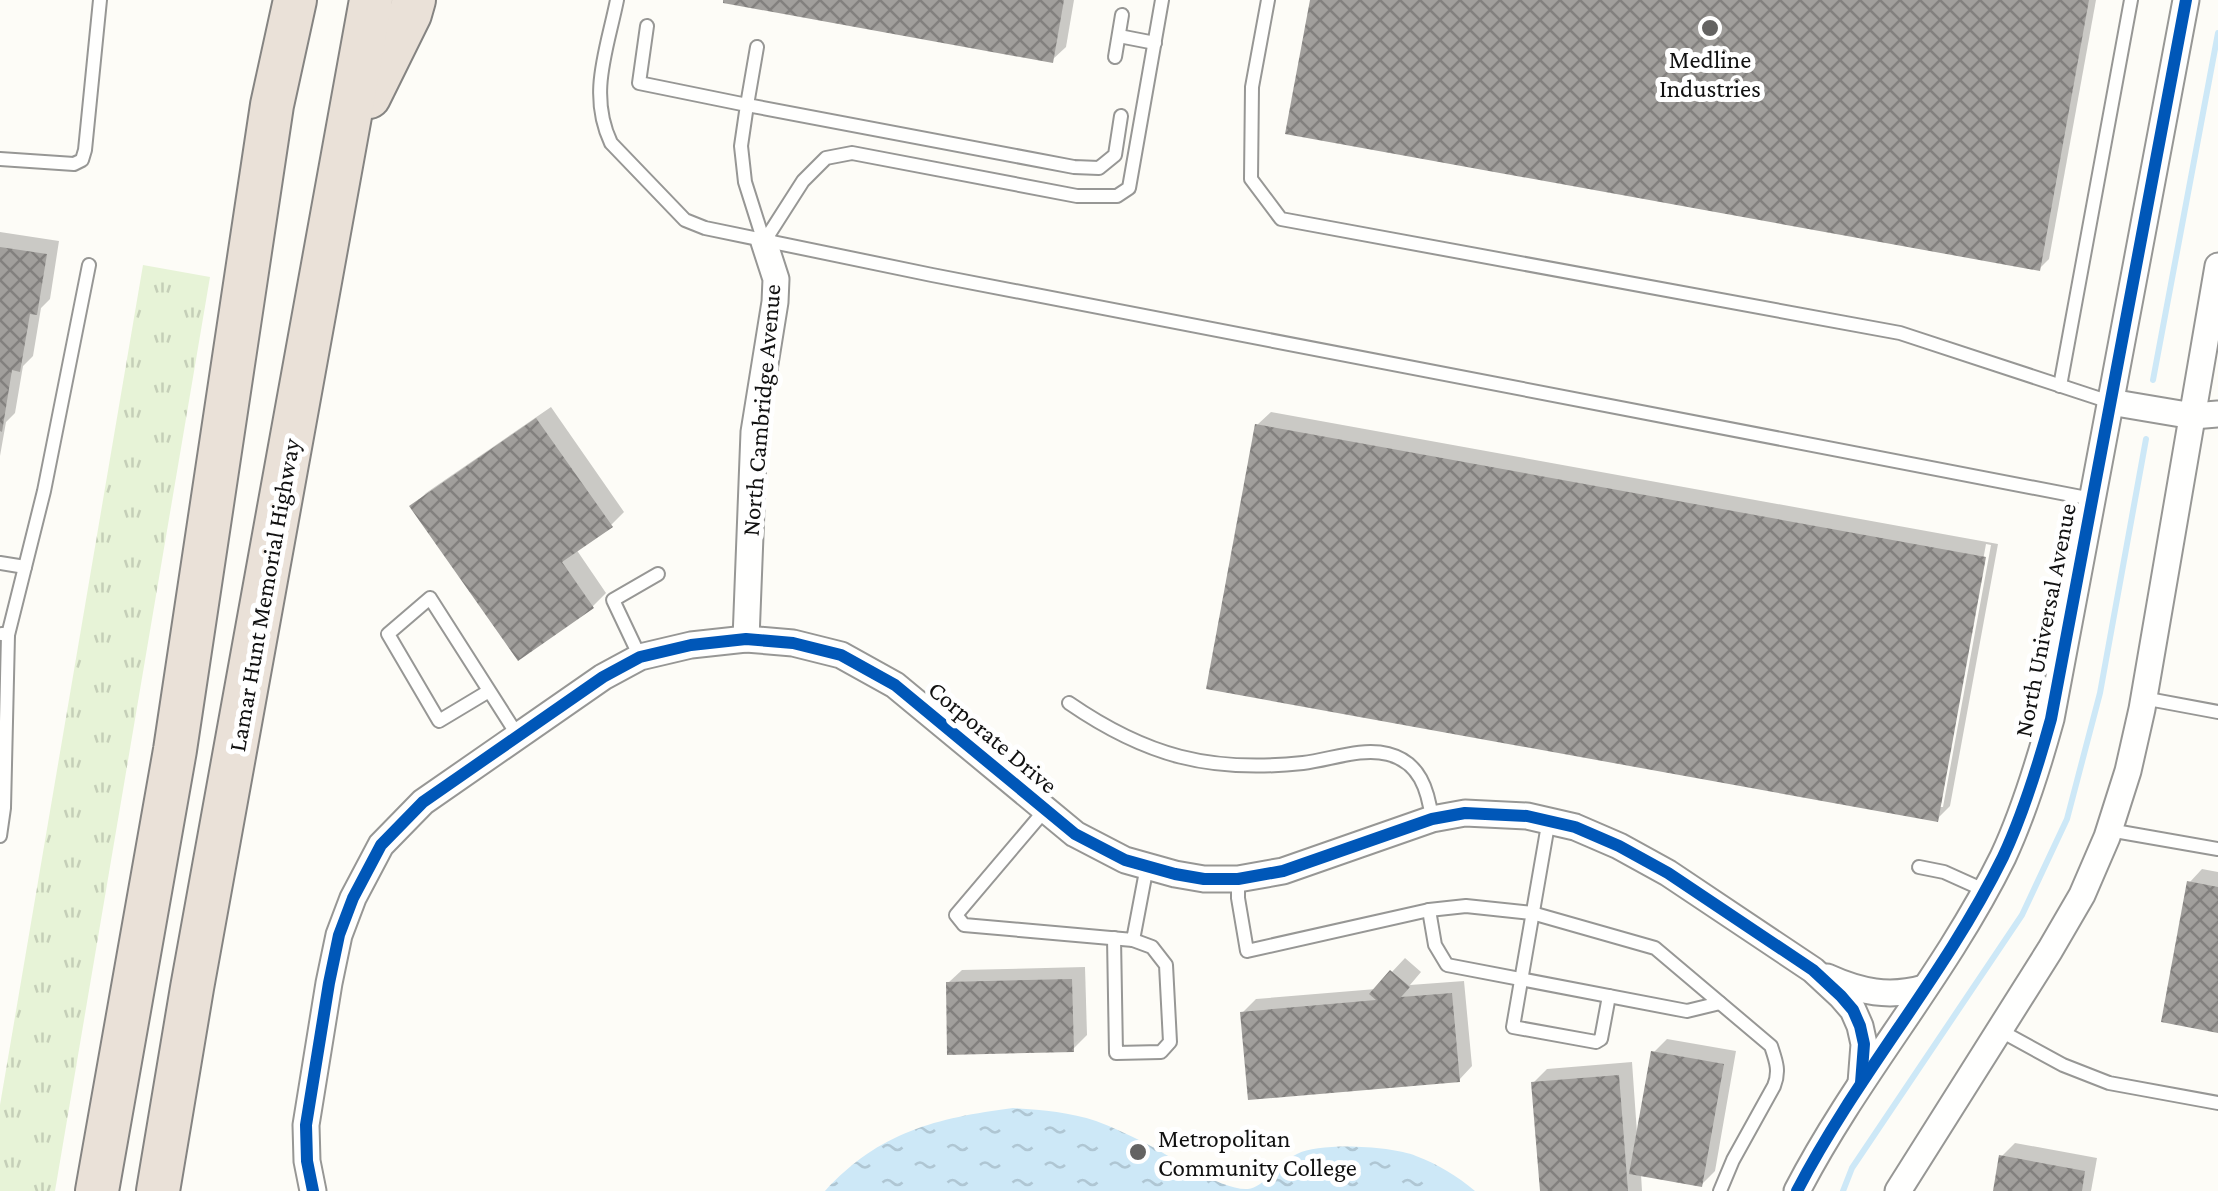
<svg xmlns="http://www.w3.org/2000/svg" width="2218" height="1191" font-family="'Crimson Pro',serif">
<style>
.grass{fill:url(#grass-tufts)}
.water{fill:url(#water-ripples)}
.shadow{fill:#0003;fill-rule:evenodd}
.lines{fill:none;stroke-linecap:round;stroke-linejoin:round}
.stream{stroke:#cde8f7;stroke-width:6}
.building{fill:url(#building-cross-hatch)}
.service-casing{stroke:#979795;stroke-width:16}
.minor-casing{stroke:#979795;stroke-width:29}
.motorway-casing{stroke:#858482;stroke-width:46}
.service{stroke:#fffffe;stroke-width:12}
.minor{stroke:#fffffe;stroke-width:25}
.motorway{stroke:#eae1d8;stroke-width:42}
.cycleway-casing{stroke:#fff;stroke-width:19}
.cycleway{stroke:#0057b8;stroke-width:12}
.poi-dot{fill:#646362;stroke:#fff;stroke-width:4}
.labels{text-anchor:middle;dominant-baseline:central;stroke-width:10;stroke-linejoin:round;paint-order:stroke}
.poi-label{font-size:25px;fill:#111;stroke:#fff}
.street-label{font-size:25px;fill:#111;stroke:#fff}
</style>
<defs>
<pattern id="grass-tufts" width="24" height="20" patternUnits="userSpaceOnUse" patternTransform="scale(2.5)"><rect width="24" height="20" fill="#e7f3d7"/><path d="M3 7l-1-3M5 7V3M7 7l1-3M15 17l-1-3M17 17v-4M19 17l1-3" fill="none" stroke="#c5cfb8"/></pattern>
<pattern id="water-ripples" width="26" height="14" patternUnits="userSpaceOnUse" patternTransform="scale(2.5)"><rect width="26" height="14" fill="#cde8f7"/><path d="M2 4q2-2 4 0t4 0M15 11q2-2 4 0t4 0" fill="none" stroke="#afc6d3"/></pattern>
<pattern id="building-cross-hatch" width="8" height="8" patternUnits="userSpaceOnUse" patternTransform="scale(2.5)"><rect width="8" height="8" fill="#a19f9c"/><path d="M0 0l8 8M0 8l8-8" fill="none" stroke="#82807e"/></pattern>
</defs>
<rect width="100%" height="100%" fill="#fdfcf7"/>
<path class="grass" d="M143,265L210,277L55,1191H0V1105Z"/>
<path class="water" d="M1013,1108C1041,1110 1070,1112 1096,1121C1112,1127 1129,1135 1145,1143C1169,1155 1222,1191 1248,1189C1263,1188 1281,1162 1297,1154C1321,1142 1391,1146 1416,1156C1438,1164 1457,1176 1475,1191H825C879,1132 936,1118 1013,1108Z"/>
<g class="shadow">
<path d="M726,0H1074L1066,47L1052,60Z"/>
<path d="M1312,0H2096L2049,259L2039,269Z"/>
<path d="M0,232L59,241L50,299L41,308L33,356L23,366L15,413L6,422L0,456Z"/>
<path d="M551,407L624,512L611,525L576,549L606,593L593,606L519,658L413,506L426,493Z"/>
<path d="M1271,412L1998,544L1950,806L1937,819L1257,425ZM1986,544L1991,545L1943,807H1938Z"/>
<path d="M2202,869L2218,872V1030L2189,883Z"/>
<path d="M1405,958L1421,972L1410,985L1464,981L1472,1066L1459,1080L1243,1012L1256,999L1376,989Z"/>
<path d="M1085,967L1087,1035L1073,1049L948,983L962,970Z"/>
<path d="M1667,1039L1736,1051L1715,1171L1701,1185L1641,1174L1642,1191H1542L1533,1083L1547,1069L1632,1062L1637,1133L1653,1053Z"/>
<path d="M2015,1143L2097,1158L2091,1191H1995L2001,1157Z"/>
</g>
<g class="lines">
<g class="stream">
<path d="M2153,380L2218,33"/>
<path d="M1843,1191L1852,1168L2022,915L2067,819L2100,693L2146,439"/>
</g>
</g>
<g class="building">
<path d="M723,0H1064L1053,63L723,3Z"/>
<path d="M1310,0H2089L2040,271L1285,134Z"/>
<path d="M0,247L47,254L37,315L30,314L20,372L12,370L2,432L0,431Z"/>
<path d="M536,418L613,527L562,562L594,608L518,661L409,506Z"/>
<path d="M1255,424L1986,557L1938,822L1206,689Z"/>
<path d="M2187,881L2218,887V1033L2161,1022Z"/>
<path d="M1390,970L1410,987L1401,997L1452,993L1460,1082L1248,1100L1240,1012L1376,1000L1369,994Z"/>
<path d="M1072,979L1074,1052L947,1055L946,982Z"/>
<path d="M1651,1051L1724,1064L1702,1187L1629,1174Z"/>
<path d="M1619,1075L1628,1191H1540L1531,1082Z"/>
<path d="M1999,1155L2085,1171L2082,1191H1993Z"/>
</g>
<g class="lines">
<g class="service-casing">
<g id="service">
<path d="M617,0C607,50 588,94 611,143L685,220L705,228L932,275L2092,499"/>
<path d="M1268,0L1252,87L1251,179L1281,219L1900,333L2110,402"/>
<path d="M647,26L639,83L747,105L741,146L745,182L764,242"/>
<path d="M1119,36L1155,43"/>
<path d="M757,47L747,105L1074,167L1099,168L1115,155L1121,116"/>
<path d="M1115,57L1122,15"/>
<path d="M0,159L74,164L82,160L85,150L100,0"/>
<path d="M764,242L803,181L826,158L852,153L1077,196H1117L1129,188L1162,0"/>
<path d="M2060,386L2131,0"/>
<path d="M0,563L25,567"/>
<path d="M8,635L44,491L89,265"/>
<path d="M640,657L613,600L658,574"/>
<path d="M489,691L439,721L388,634L430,598L518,736"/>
<path d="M2143,698L2218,712"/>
<path d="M1069,703C1146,756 1210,773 1303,763C1330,760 1361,747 1388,754C1420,762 1428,790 1432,819"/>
<path d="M1045,810L956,915L964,925L1133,940L1147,866"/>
<path d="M1549,819L1513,1027L1596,1042L1601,1039L1609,996"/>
<path d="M2109,830L2218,849"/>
<path d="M0,836L4,808L8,635L2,634"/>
<path d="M1919,867L1944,872L1984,890"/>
<path d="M1238,879V898L1247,951L1429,910L1466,906L1532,913L1655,948L1771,1046C1776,1061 1780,1071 1774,1086L1733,1160L1720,1191"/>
<path d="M1429,910L1435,945L1447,965L1687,1011L1720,1003"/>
<path d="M1114,938L1116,1053L1161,1052L1170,1042L1166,965L1152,947L1133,940"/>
<path d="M1999,1030L2063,1065L2109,1083L2218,1103"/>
</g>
</g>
<g class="minor-casing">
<g id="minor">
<path d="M2110,402L2193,416L2218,414"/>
<path d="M746,639L754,432L775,302L776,279L764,242"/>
<path d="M1827,977C1860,992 1889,998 1924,988"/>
<path d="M313,1191L307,1161L306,1125L329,983L339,935L353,898L381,845L423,802L603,677L640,657L691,645L746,639L793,643L841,655L895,685L1075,834L1125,860L1175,874L1204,879H1238L1283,871L1432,819L1465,813L1527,816L1575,827L1619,846L1668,873L1813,970L1841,996L1853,1010L1860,1026L1864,1044L1861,1083"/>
<path d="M1797,1191C1857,1075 1945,975 2003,857C2024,812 2038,766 2051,719L2186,0"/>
<path d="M1898,1191L2050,950L2082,895L2107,837L2128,771L2142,709L2218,266"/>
</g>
</g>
<g class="motorway-casing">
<g id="motorway">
<path d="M369,97L410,14L414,0"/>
<path d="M97,1191L175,750L272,105L295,0"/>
<path d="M158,1191L192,988L371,0"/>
</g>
</g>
<use href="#service" class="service"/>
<use href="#minor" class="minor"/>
<use href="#motorway" class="motorway"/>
<g class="cycleway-casing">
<g id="cycleway">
<path d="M313,1191L307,1161L306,1125L329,983L339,935L353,898L381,845L423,802L603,677L640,657L691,645L746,639L793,643L841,655L895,685L1075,834L1125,860L1175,874L1204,879H1238L1283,871L1432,819L1465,813L1527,816L1575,827L1619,846L1668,873L1813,970L1841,996L1853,1010L1860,1026L1864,1044L1861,1083"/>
<path d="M1797,1191C1857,1075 1945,975 2003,857C2024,812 2038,766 2051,719L2186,0"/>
</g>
</g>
<use href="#cycleway" class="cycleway"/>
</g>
<g class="poi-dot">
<circle cx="1710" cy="28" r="10"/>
<circle cx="1138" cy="1152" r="10"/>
</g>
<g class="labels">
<g class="poi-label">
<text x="1710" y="59">Medline<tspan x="1710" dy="29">Industries</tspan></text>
<text x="1158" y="1138" text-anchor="start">Metropolitan<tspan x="1158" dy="29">Community College</tspan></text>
</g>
<g class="street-label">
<text transform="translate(761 410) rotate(-85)">North Cambridge Avenue</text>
<text transform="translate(264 595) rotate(-80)">Lamar Hunt Memorial Highway</text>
<text transform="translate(2045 620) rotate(-79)">North Universal Avenue</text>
<text transform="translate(993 737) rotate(40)">Corporate Drive</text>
</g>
</g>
</svg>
